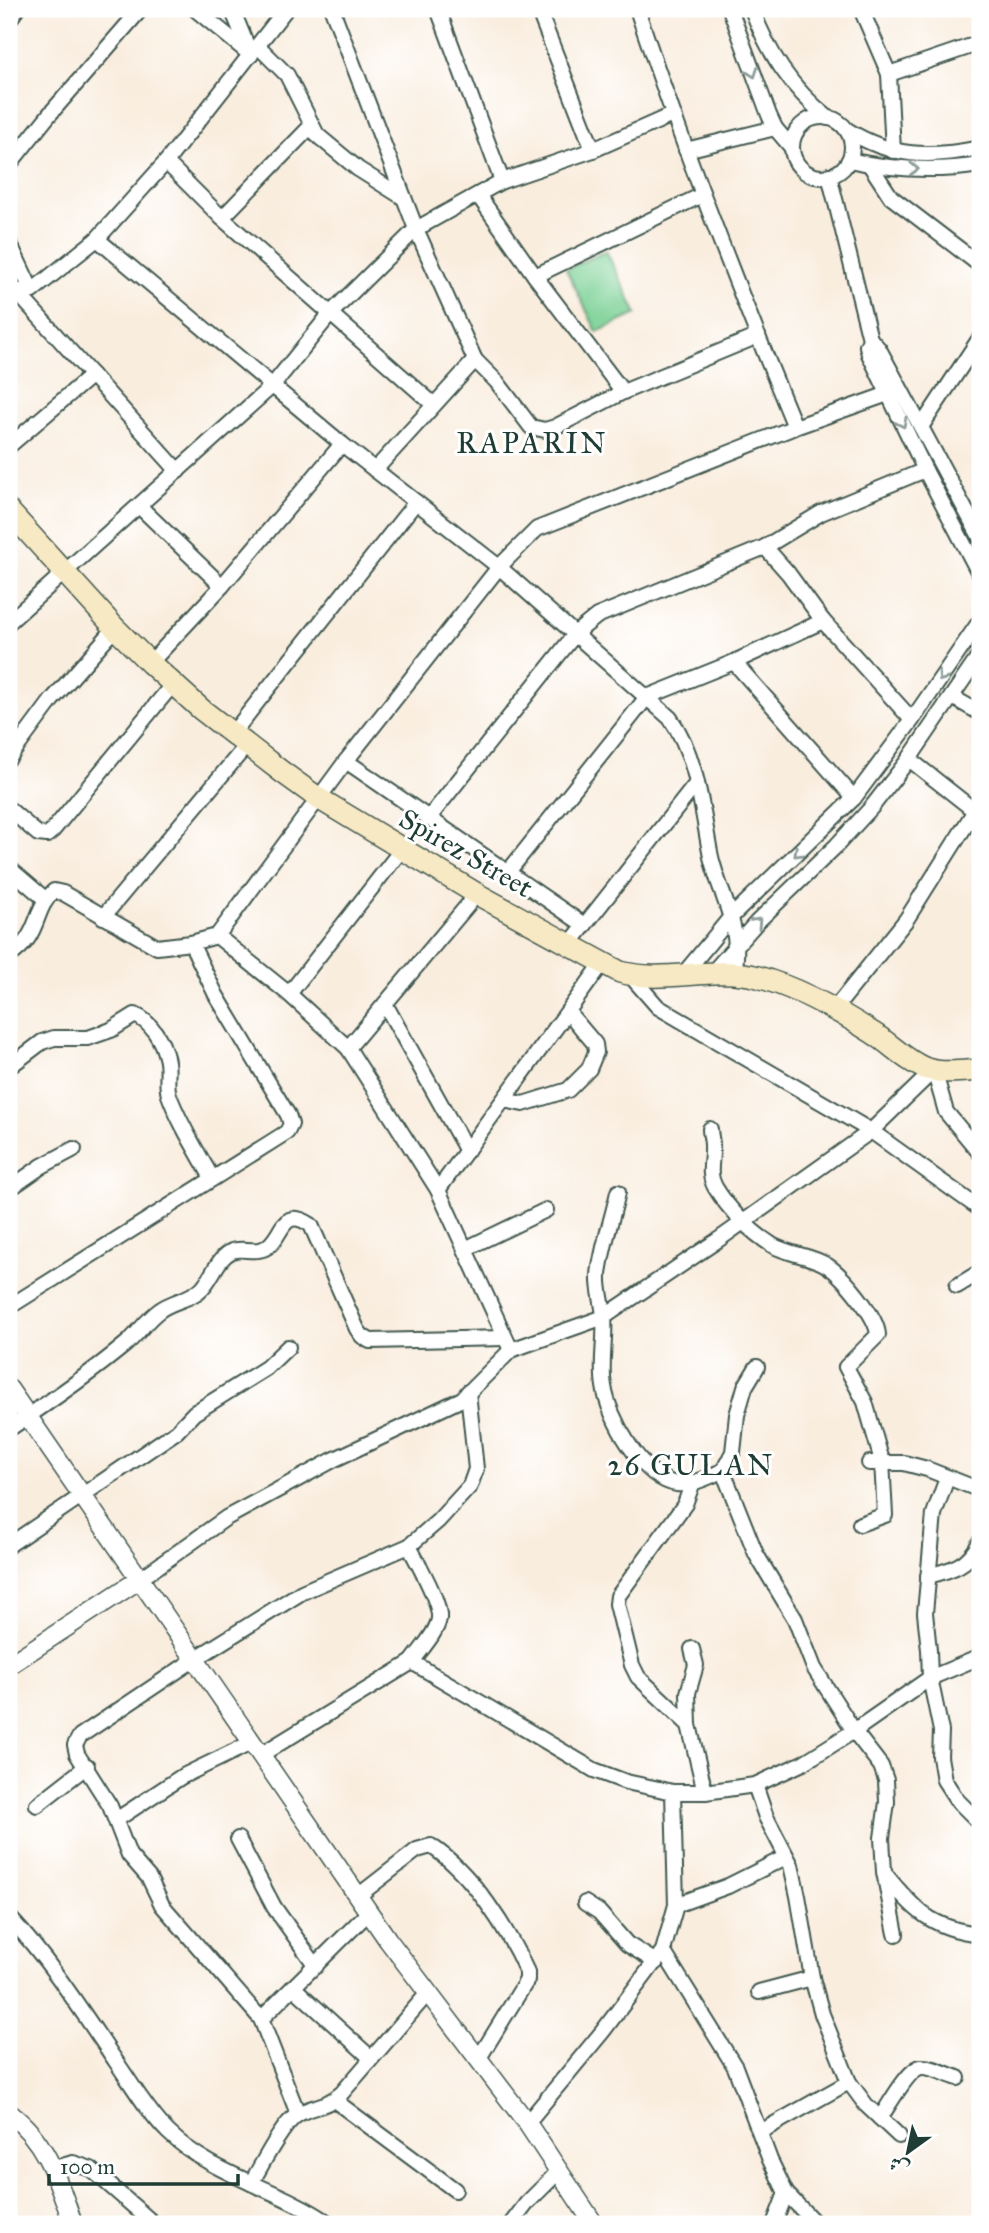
<svg xmlns="http://www.w3.org/2000/svg" width="989" height="2233" font-family="'IM FELL Great Primer',Amiri,serif">
<style>
.green{fill:#7ad094;stroke:#4c8664;stroke-width:2}
.lines{fill:none;stroke-linecap:round;stroke-linejoin:round}
.minor-casing{stroke:#40574e;stroke-width:18}
.tertiary-casing{stroke:#40574e;stroke-width:21}
.secondary-casing{stroke:#40574e;stroke-width:24}
.minor{stroke:#fff;stroke-width:14}
.tertiary{stroke:#fff;stroke-width:18}
.secondary{stroke:#f7e9c3;stroke-width:21}
.oneway{stroke:#8f9e9a}
.labels{text-anchor:middle;dominant-baseline:central;stroke-width:6;stroke-linejoin:round;paint-order:stroke}
.street-label{font-size:28px;fill:#1f3d34;stroke:#fff}
.neighbourhood-label{font-size:30px;letter-spacing:2px;fill:#1f3d34;stroke:#fff}
</style>
<rect width="100%" height="100%" fill="#fff"/>
<filter id="ink" filterUnits="userSpaceOnUse"><feTurbulence type="fractalNoise" baseFrequency=".0143" numOctaves="2"/><feDisplacementMap in="SourceGraphic" scale="14" xChannelSelector="R" yChannelSelector="G"/><feConvolveMatrix kernelMatrix="1 2 1 2 8 2 1 2 1" color-interpolation-filters="sRGB"/></filter>
<filter id="wash" filterUnits="userSpaceOnUse"><feTurbulence type="fractalNoise" baseFrequency=".00686" numOctaves="4" result="noise"/><feDisplacementMap in="SourceGraphic" scale="28" xChannelSelector="R" yChannelSelector="G"/><feGaussianBlur stdDeviation="1.57" result="paint"/><feColorMatrix in="noise" values="0 0 0 0 0 0 0 0 0 0 0 0 0 0 0 0 0 1.4 0 .05"/><feComposite in="paint" operator="in"/></filter>
<g filter="url(#wash)">
<rect width="100%" height="100%" fill="#f9edde"/>
<path class="green" d="M606,251L637,314L597,332L566,269Z"/>
</g>
<g filter="url(#ink)">
<g class="lines">
<g class="minor-casing">
<g id="minor">
<path d="M195,9L251,55"/>
<path d="M232,9L250,53"/>
<path d="M332,9L416,229L475,360L497,382L531,427L545,430L555,427L623,392L758,336"/>
<path d="M438,9L502,181"/>
<path d="M538,9L593,150"/>
<path d="M637,9C684,151 738,289 795,427"/>
<path d="M730,9L769,115L775,128L792,148"/>
<path d="M752,9C768,53 791,88 828,118"/>
<path d="M861,9L889,74L980,43"/>
<path d="M9,20L17,9"/>
<path d="M258,46L287,75L317,135L358,169L404,198"/>
<path d="M889,74L893,151"/>
<circle cx="822" cy="147" r="30"/>
<path d="M847,130C892,158 930,158 980,148"/>
<path d="M686,150L775,128"/>
<path d="M849,160C893,170 936,172 980,165"/>
<path d="M166,162L222,218L433,404"/>
<path d="M9,165L49,115L141,9"/>
<path d="M870,165L891,197L980,265"/>
<path d="M829,175L870,339L867,346L869,354L925,470L980,575"/>
<path d="M478,195L535,276L623,392"/>
<path d="M222,218L312,125"/>
<path d="M97,239L342,444L499,567L670,718C698,757 702,812 711,857C718,887 734,915 736,946C737,955 735,964 735,973"/>
<path d="M9,242L32,291"/>
<path d="M535,276L702,195"/>
<path d="M16,291L178,471"/>
<path d="M9,298L16,291H32L97,239L166,162L286,9"/>
<path d="M870,339L879,349L980,537"/>
<path d="M921,427L980,338"/>
<path d="M9,446L92,375"/>
<path d="M375,470L475,360"/>
<path d="M139,506L222,586"/>
<path d="M765,547L788,573L823,621L912,720"/>
<path d="M9,622L273,385L331,313L416,229L502,181L593,150L672,115"/>
<path d="M734,662L854,798"/>
<path d="M150,663L222,586L342,444"/>
<path d="M952,697L980,713"/>
<path d="M232,734L416,502"/>
<path d="M9,758L52,700L115,628"/>
<path d="M909,759L980,815"/>
<path d="M346,761L584,925"/>
<path d="M9,809L38,834L47,835L53,830L173,684"/>
<path d="M428,819L576,633L597,616L765,547L821,513L925,470"/>
<path d="M9,868L45,899"/>
<path d="M508,872L647,697L734,662L823,621"/>
<path d="M103,917L246,746"/>
<path d="M217,936L346,761L499,567L537,529L795,427L888,394"/>
<path d="M569,945L696,784"/>
<path d="M9,956C42,935 32,910 54,891L63,893L157,947L191,943L217,936L289,994L348,1048L438,1190L511,1350"/>
<path d="M712,973L757,922L836,846L871,808L909,759L980,655"/>
<path d="M629,974L658,1007L871,1131L980,1209"/>
<path d="M682,976L730,918L854,798L912,720L980,621"/>
<path d="M289,994L402,849"/>
<path d="M385,1004L467,1151"/>
<path d="M833,1011L906,920L974,812"/>
<path d="M348,1048L477,894"/>
<path d="M9,1067L42,1042L54,1038H88L111,1030L135,1015C151,1022 162,1040 166,1057C170,1070 165,1083 169,1095C180,1125 197,1151 212,1178"/>
<path d="M504,1100L523,1104L568,1090L589,1069L596,1052L595,1044L568,1012"/>
<path d="M710,1129C710,1134 712,1140 712,1145C713,1161 707,1173 715,1187C728,1209 751,1232 772,1245C789,1255 812,1255 828,1266C844,1277 877,1316 878,1335L846,1367L865,1402L882,1461L885,1515L860,1524"/>
<path d="M9,1189L42,1166L74,1149"/>
<path d="M438,1190L602,964"/>
<path d="M618,1192C613,1216 601,1251 599,1275C598,1289 603,1302 604,1317C606,1339 600,1363 604,1386C608,1417 642,1479 677,1484C692,1486 709,1476 723,1471L733,1452L737,1415L745,1387L757,1367"/>
<path d="M465,1249L546,1210"/>
<path d="M957,1286L980,1272"/>
<path d="M9,1307L287,1132L291,1124L288,1115L216,995L191,943"/>
<path d="M9,1429C48,1403 89,1375 126,1344C138,1334 146,1320 160,1310C172,1301 192,1299 202,1288C213,1277 217,1258 232,1251C241,1247 253,1253 263,1249C284,1241 279,1204 311,1225L357,1329L362,1336L370,1341L505,1338"/>
<path d="M869,1463H904L927,1469L980,1490"/>
<path d="M723,1471L756,1554L795,1619L814,1668L854,1731L881,1766L886,1780L887,1802L882,1838L884,1872L896,1934"/>
<path d="M947,1478L934,1514L925,1613L929,1650L930,1678L941,1731L940,1757L944,1780L957,1800L980,1823"/>
<path d="M693,1482L685,1504L618,1596L617,1604L632,1665L638,1677L689,1725L705,1792"/>
<path d="M9,1545L177,1431L194,1413L266,1368L288,1347"/>
<path d="M409,1546C417,1562 441,1602 439,1619C436,1634 421,1649 412,1662"/>
<path d="M928,1576C952,1570 969,1565 980,1542"/>
<path d="M140,1579L226,1518L333,1460L462,1399L511,1350L604,1317L718,1240L871,1131L934,1070L946,1112L980,1153"/>
<path d="M689,1725L688,1693L696,1665L692,1649"/>
<path d="M262,1754L412,1662L594,1770L626,1782L673,1792H705L755,1785L803,1763L854,1731L930,1678L980,1657"/>
<path d="M755,1785L766,1817L791,1865L798,1896L812,1978L822,2014L849,2082L866,2105L899,2136"/>
<path d="M37,1805L87,1766"/>
<path d="M116,1820L181,1777L253,1742"/>
<path d="M238,1839L274,1907L316,1966"/>
<path d="M885,1874C914,1910 932,1929 980,1934"/>
<path d="M358,1896L417,1850L431,1846C472,1873 507,1928 527,1972V1980L479,2058"/>
<path d="M585,1903L599,1912L627,1944L656,1962"/>
<path d="M676,1905L728,1886L786,1857"/>
<path d="M9,1917C51,1962 83,2013 117,2063C133,2086 148,2112 168,2132C213,2176 279,2188 330,2224"/>
<path d="M663,1951L735,2067L770,2160L786,2193L816,2224"/>
<path d="M293,1987L371,2058"/>
<path d="M759,1992L812,1978"/>
<path d="M261,2019L369,1912"/>
<path d="M334,2100L455,2190"/>
<path d="M298,2114L261,2019L162,1905L149,1878L129,1855L110,1806L77,1754L75,1745L80,1736L195,1659L302,1592L409,1546L438,1521L470,1486L476,1469L468,1392"/>
<path d="M880,2118C888,2107 908,2069 921,2067C932,2066 947,2075 958,2078"/>
<path d="M527,2123L603,2031L663,1951L676,1905L673,1792"/>
<path d="M760,2132L849,2082"/>
<path d="M54,2168L73,2163L91,2169L154,2224"/>
<path d="M251,2183C261,2167 282,2124 297,2115C312,2105 323,2109 341,2094L428,1993"/>
<path d="M511,2224L527,2203L559,2171"/>
<path d="M774,2224L786,2193"/>
</g>
</g>
<g class="tertiary-casing">
<g id="tertiary">
<path d="M9,1389L388,1940L527,2123L594,2224"/>
<path d="M9,1665L140,1579"/>
<path d="M9,2113C47,2141 58,2181 73,2224"/>
</g>
</g>
<g class="secondary-casing">
<path id="secondary" d="M9,511L115,628L150,663L202,710L282,772L318,798L477,894L620,972C665,984 713,965 758,977C798,988 839,1011 873,1033C891,1044 907,1062 927,1069C944,1074 963,1071 980,1070"/>
</g>
<use href="#minor" class="minor"/>
<use href="#tertiary" class="tertiary"/>
<use href="#secondary" class="secondary"/>
</g>
<defs><path id="oneway-chevron" d="M-2-3.5L2.5 0L-2 3.5" fill="none" stroke-width="1.6" stroke-linecap="round" stroke-linejoin="round" transform="scale(1.75)"/></defs>
<g class="oneway">
<use href="#oneway-chevron" transform="translate(753 73) rotate(70)"/>
<use href="#oneway-chevron" transform="translate(914 169) rotate(2)"/>
<use href="#oneway-chevron" transform="translate(902 423) rotate(64)"/>
<use href="#oneway-chevron" transform="translate(942 677) rotate(125)"/>
<use href="#oneway-chevron" transform="translate(798 853) rotate(136)"/>
<use href="#oneway-chevron" transform="translate(757 922) rotate(-46)"/>
</g>
</g>
<g class="labels">
<g class="street-label">
<text transform="translate(466 853) rotate(30)">Spirez Street</text>
</g>
<g class="neighbourhood-label">
<text x="532" y="443">RAPARIN</text>
<text x="691" y="1465">26 GULAN</text>
</g>
</g>
<rect width="989" height="2233" fill="none" stroke="#fff" stroke-width="35"/>
<g transform="translate(908 2152) rotate(213)" stroke="#ffffff" stroke-width="5" paint-order="stroke">
<path d="M0-5L12 26L0 18L-12 26Z" fill="#1f3d34"/>
<text y="-10" font-size="19" font-weight="bold" text-anchor="middle" fill="#1f3d34">ش</text>
</g>
<path d="M49 2174v10h189v-10" fill="none" stroke="#1f3d34" stroke-width="3.5"/>
<text x="60" y="2174" font-size="21" fill="#1f3d34" stroke="#ffffff" stroke-width="5" paint-order="stroke">100 m</text>
</svg>
